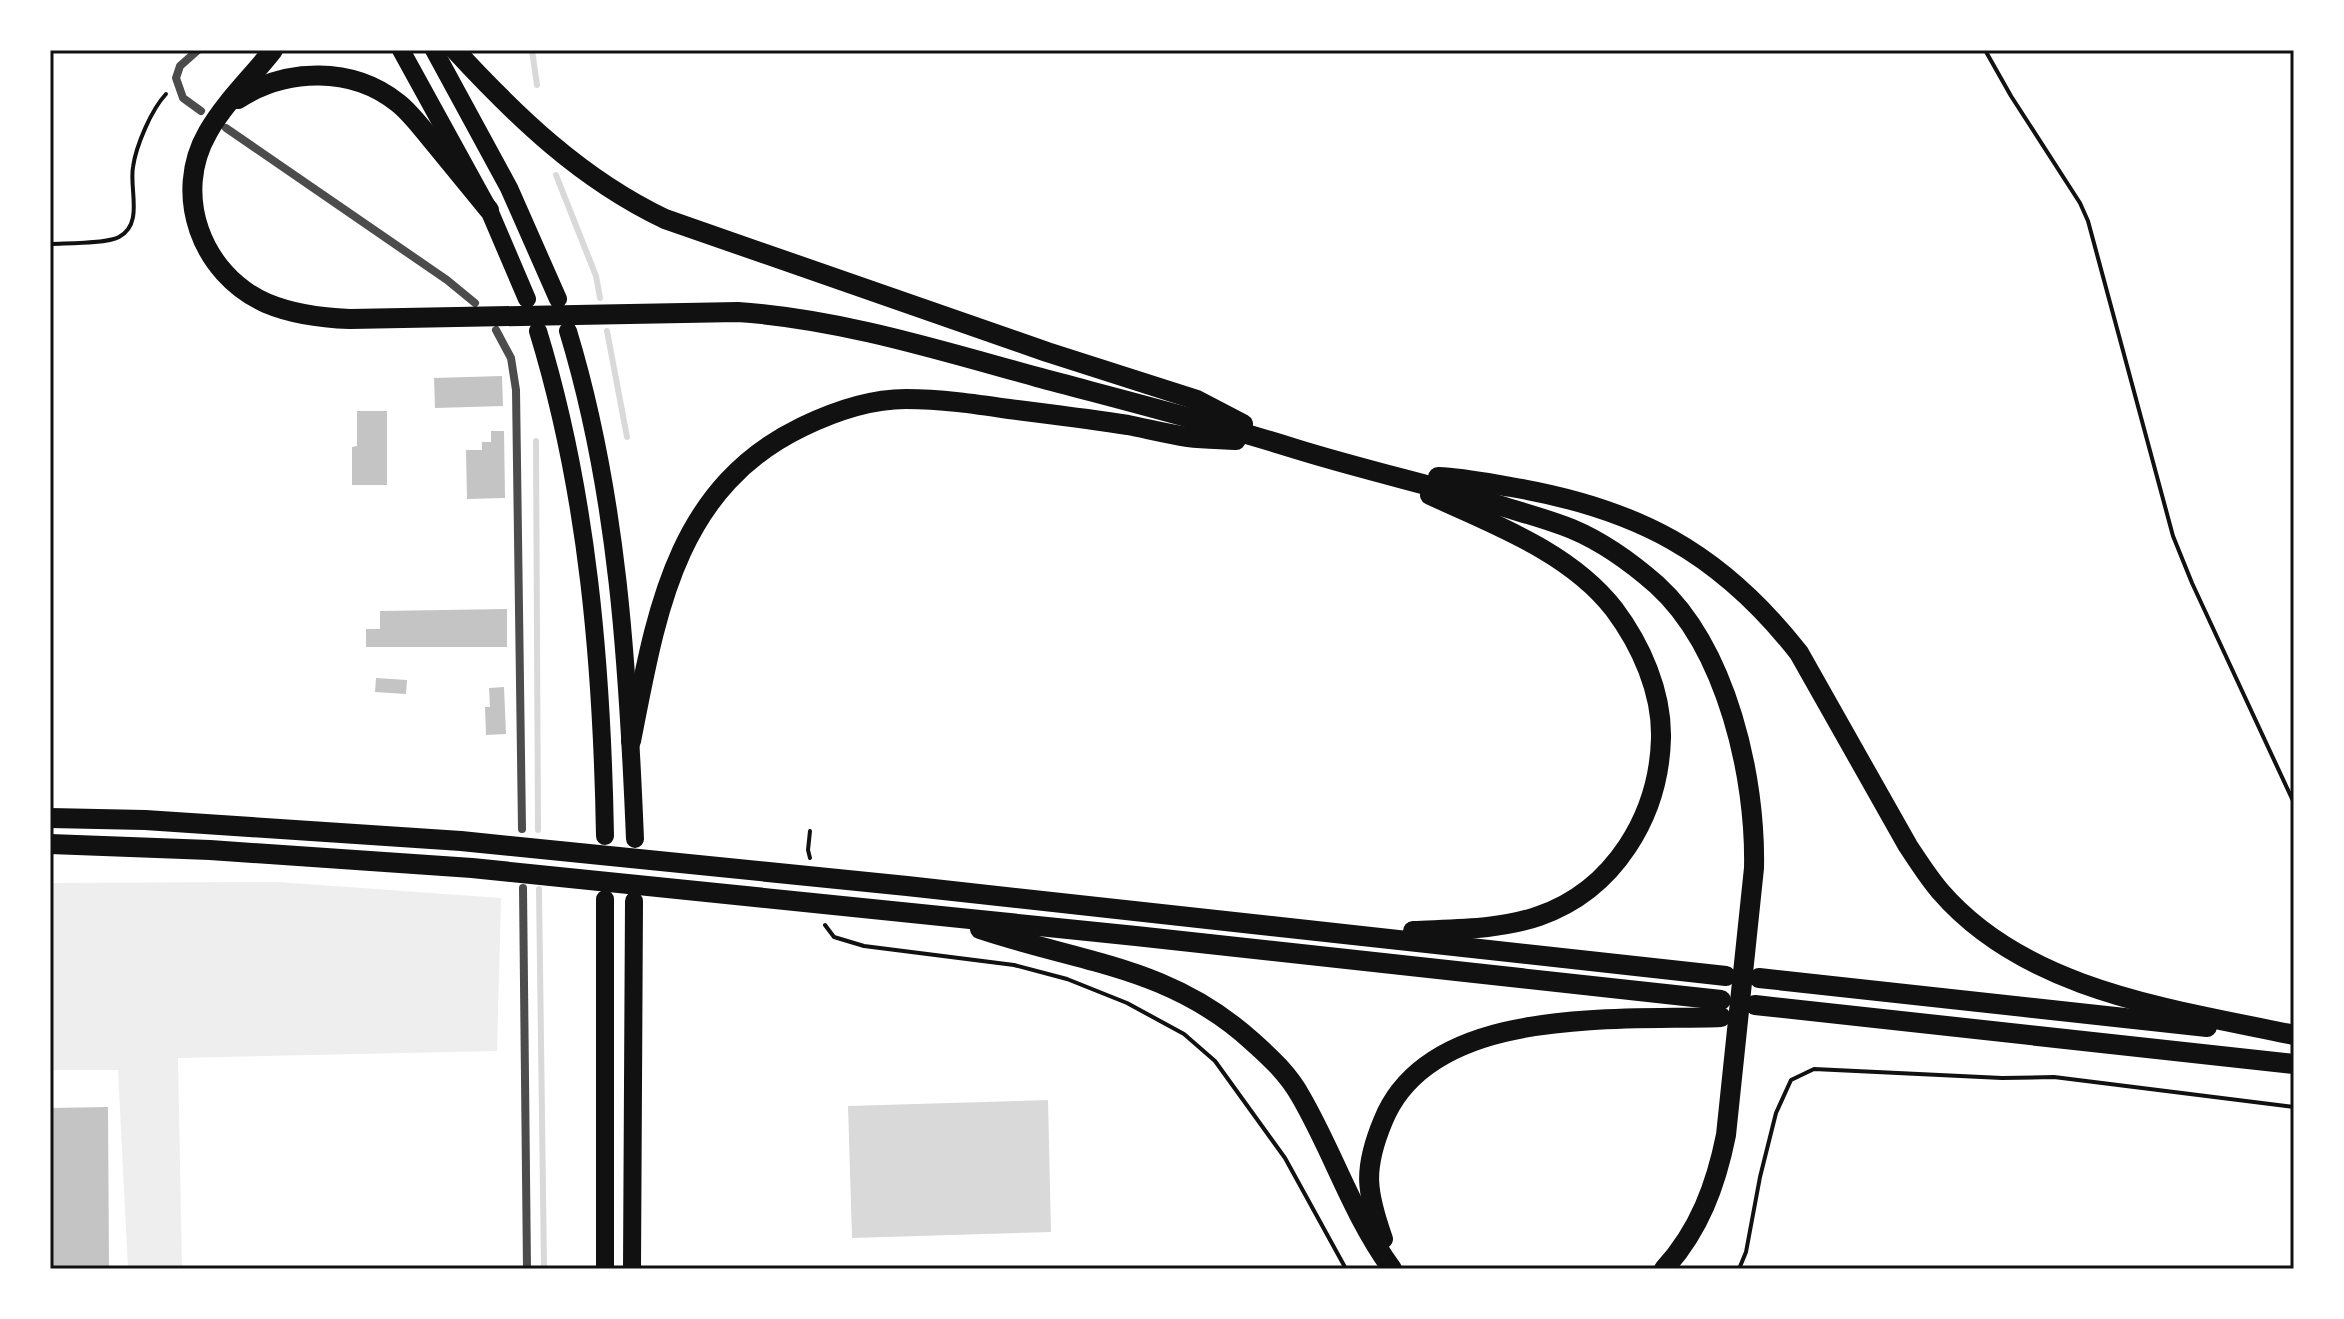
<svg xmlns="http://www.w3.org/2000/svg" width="2344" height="1319" font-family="Figtree,sans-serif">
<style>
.green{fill:#eee}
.water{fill:#d9d9d9}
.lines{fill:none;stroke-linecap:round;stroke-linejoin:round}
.stream{stroke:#d9d9d9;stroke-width:6}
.building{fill:#c4c4c4}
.path{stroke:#111;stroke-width:4}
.minor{stroke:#4c4c4c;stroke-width:8}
.primary{stroke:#111;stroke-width:18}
.trunk{stroke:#111;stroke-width:20}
.neatline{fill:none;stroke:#111;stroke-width:3}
</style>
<rect width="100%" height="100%" fill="#fff"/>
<path class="green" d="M278,882L501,898L497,1051L178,1058L182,1269H128L118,1070H50V883Z"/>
<path class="water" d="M1048,1100L1051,1232L852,1238L848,1106Z"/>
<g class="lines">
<g class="stream">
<path d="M532,50L537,85"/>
<path d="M556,175L596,276L600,298"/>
<path d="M607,331L627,437"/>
<path d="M536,441L538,830"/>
<path d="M539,889L544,1269"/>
</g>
</g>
<g class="building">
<path d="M502,376L503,406L435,408L434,378Z"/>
<path d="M357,411H387V485H352V447L357,446Z"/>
<path d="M491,431H504L505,498L467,499L466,450H482V442H491Z"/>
<path d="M507,609V647H366V629H380V611Z"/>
<path d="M376,678L407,680L406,694L375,692Z"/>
<path d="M504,687L506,734L486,735L485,707H490L489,688Z"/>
<path d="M108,1107L109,1269H50V1108Z"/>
</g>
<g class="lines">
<g class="path">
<path d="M1985,50L2011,96L2080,203L2088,221L2173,536L2192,583L2294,803"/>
<path d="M50,244C66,243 106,244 119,237C144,224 129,189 133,167C136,146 151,110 166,94"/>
<path d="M810,831L808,850L810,858"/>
<path d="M825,925L834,937L864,946L1014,965L1067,979L1127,1003L1184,1034L1215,1061L1285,1158L1346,1269"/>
<path d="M1739,1269L1746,1252L1760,1177L1776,1113L1791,1080L1814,1069L2002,1078L2054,1077L2294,1107"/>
</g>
<g class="minor">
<path d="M198,50L180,66L176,78L183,98L201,111"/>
<path d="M226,128L447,280L475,303"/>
<path d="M496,330L511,358L516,390L522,829"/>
<path d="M523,888L527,1269"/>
</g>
<g class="primary">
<path d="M401,50L489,210L527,299"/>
<path d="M434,50L509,188L558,299"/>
<path d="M538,331C588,494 602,666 605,836"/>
<path d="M568,331C618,495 628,668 635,839"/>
<path d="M605,1269V899"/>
<path d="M632,1269L634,901"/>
</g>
<g class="trunk">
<path d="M273,50C252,77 225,102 208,132C172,194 201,274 266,303C292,314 322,318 350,319L738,312C840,319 939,350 1037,377C1123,400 1211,422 1296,449C1367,471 1440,487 1511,509C1531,515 1552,521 1572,529C1603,542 1632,563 1657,585C1727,649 1756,777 1754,868L1726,1135C1716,1185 1699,1231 1664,1269"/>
<path d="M455,50C517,117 581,179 665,219L1047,352L1197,400L1243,424"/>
<path d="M238,99C286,68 352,66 398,103C412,114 423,130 435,144C453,166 471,188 489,210"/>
<path d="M1438,477C1463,478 1487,483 1511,487C1636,508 1720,552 1799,653L1908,846C1918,861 1928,877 1940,891C2026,991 2172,1009 2294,1035"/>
<path d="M631,741C656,615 674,489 802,427C835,411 870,399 906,399C941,399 975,404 1009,409C1048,414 1089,419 1128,425C1148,429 1168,434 1188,437C1204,439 1220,439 1236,440"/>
<path d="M50,818L145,820L461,841L907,886L1726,976"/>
<path d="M50,844L210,850L472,868L1136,936L1721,1000"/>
<path d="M980,929C1081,963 1170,966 1253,1042C1272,1059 1289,1075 1301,1097C1334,1154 1353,1216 1392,1269"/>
<path d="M1413,931C1454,929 1499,930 1539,916C1614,890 1659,816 1661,738C1662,692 1641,645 1614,609C1570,552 1493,524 1430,495"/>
<path d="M1759,978L2207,1027"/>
<path d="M1755,1005L2294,1064"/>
<path d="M1383,1239C1366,1191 1363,1169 1383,1121C1430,1004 1619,1021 1721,1017"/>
</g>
</g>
<rect width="2344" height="1319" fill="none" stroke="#ffffff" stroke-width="104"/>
<rect x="52" y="52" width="2240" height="1215" class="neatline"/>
</svg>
